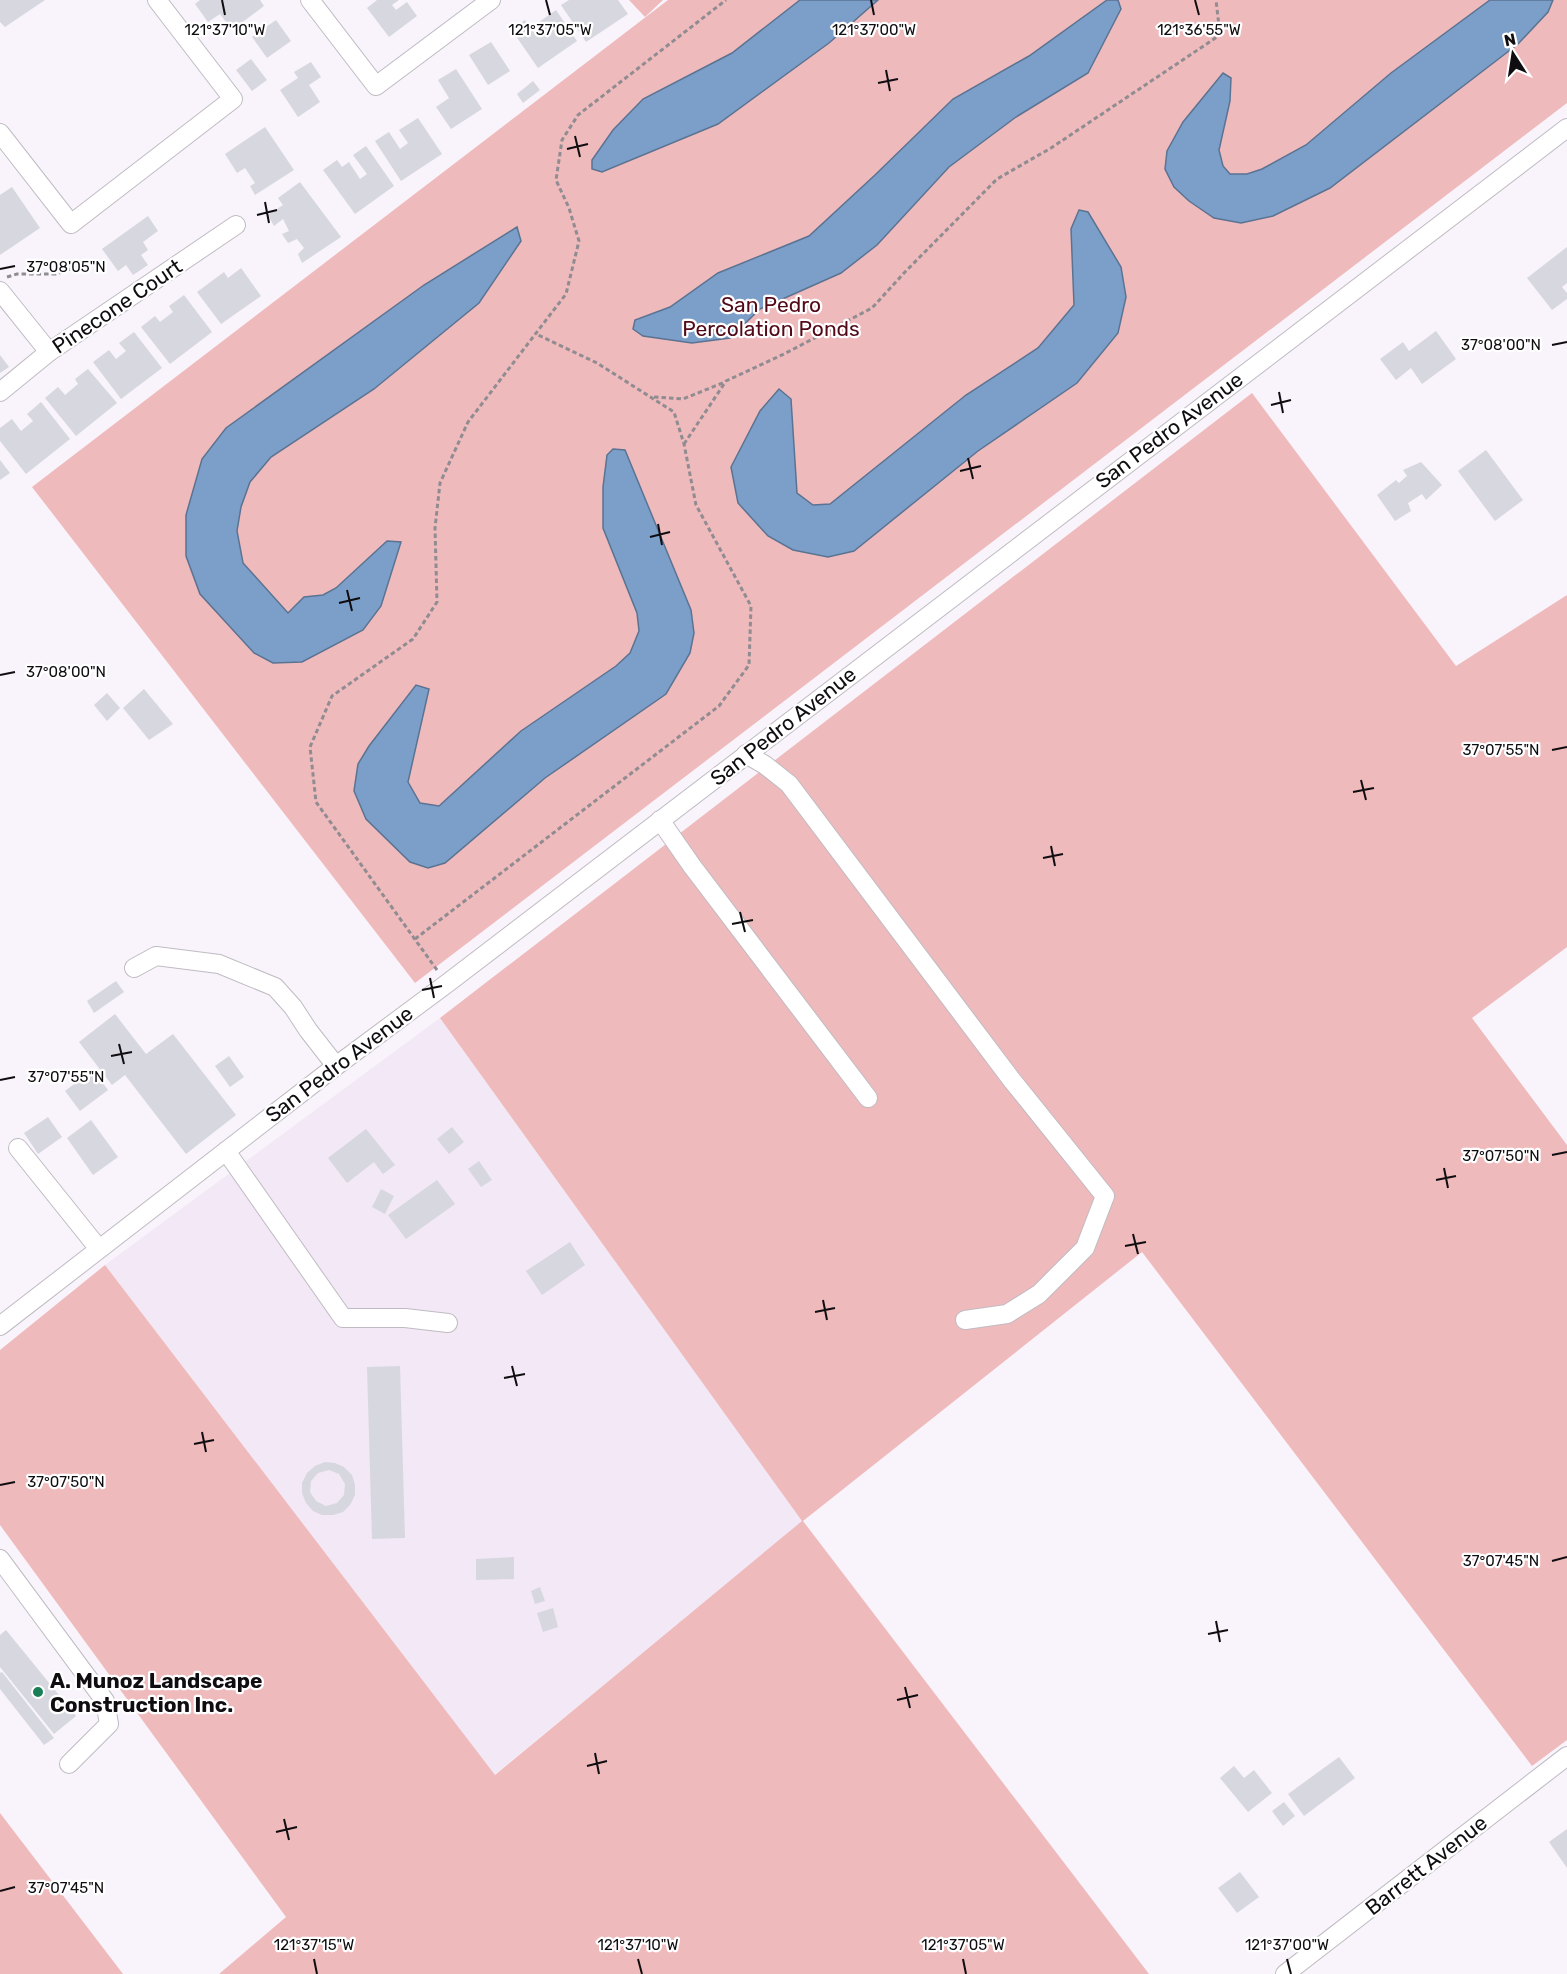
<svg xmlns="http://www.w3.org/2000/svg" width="1567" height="1974" font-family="Rubik,sans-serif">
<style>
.built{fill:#f2e8f6}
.green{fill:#efbabc}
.water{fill:#7c9fc9;stroke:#5b7392;stroke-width:1.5}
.building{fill:#d7d7df;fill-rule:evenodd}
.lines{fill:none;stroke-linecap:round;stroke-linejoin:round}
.minor-casing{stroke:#c0bbc2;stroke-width:20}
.path{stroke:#908c91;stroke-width:3;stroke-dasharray:4.5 3;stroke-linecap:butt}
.minor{stroke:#fff;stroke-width:18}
.ticks{fill:none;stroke:#0f0d10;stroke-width:2}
.poi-dot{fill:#1a7e58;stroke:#fff;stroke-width:2}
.labels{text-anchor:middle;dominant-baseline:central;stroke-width:4.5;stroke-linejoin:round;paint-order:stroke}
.park-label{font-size:21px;fill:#530a18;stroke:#fff}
.street-label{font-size:21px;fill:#0f0d10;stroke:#fff}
.poi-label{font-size:21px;font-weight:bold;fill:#0f0d10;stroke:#fff;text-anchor:start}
.ticks-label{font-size:15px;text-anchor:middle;fill:#0f0d10;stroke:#fff;stroke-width:4.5;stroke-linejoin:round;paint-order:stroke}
</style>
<rect width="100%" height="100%" fill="#f9f4fb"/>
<path class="built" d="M440,1018L803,1521L494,1775L105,1265Z"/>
<g class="green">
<path d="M629,0H663L645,17Z"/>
<path d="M668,0H1567V103L415,983L32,487Z"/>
<path d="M1252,393L1456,666L1567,595V947L1472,1018L1567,1145V1740L1532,1766L1142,1252L803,1521L1149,1974H219L286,1917L0,1525V1350L105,1265L495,1775L802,1521L440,1018Z"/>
<path d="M0,1813L123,1974H0Z"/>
</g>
<g class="water">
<path d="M800,0H878L829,43L718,124L602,172L592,169V160L613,130L643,99L732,53Z"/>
<path d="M1107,0H1118L1121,9L1088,73L1016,117L949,167L877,245L841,273L760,309L730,338L692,343L643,336L633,329L635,320L670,307L718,273L809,236L875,175L953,99L1029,56Z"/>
<path d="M1490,0H1553L1548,12L1518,44L1330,188L1273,216L1241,223L1214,218L1189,201L1174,187L1165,169L1167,151L1183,122L1223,73L1231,78L1230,101L1219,150L1223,166L1230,174H1247L1262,169L1306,145L1391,73Z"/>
<path d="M1079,210L1088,212L1121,267L1126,297L1118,333L1077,383L978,451L854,551L828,557L793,550L768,536L738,503L731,467L760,411L779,389L791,399L797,493L813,505L830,504L966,395L1038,348L1074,305L1071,229Z"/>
<path d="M517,227L521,241L479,303L374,389L271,457L250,482L241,507L237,531L243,563L288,613L304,597L323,595L336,588L387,541L401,542L381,606L363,630L302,662L273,663L254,653L200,594L186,556V515L202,459L226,428L424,285Z"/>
<path d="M613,449L625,450L691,610L694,633L690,653L666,694L545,778L445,863L428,868L410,862L366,819L354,791L358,764L369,746L416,685L429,689L408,782L420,803L439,806L521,731L616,666L630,653L639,631L637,613L603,528V487L607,455Z"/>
</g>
<g class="building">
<path d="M0,0H45L5,27L0,22Z"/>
<path d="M200,0H260L264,6L232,30L220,14L208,22L195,4Z"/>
<path d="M377,0H399L392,5L396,10L407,2L417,16L389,37L367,8Z"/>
<path d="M569,0H618L628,14L586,42L561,5Z"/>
<path d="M556,10L577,41L538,68L511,29L525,20L536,35L544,29L539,22Z"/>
<path d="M276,20L291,41L267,58L252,37Z"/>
<path d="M491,42L510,71L488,85L469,55Z"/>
<path d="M251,59L267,80L252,91L236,70Z"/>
<path d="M311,62L321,77L309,85L320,102L298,117L280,90L298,78L294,72Z"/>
<path d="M456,69L482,109L451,129L436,107L449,98L438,80Z"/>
<path d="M533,81L540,90L523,103L517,94Z"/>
<path d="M418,118L442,154L401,181L375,141L389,132L400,149L408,143L399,130Z"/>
<path d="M265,127L294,170L255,195L250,186L255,183L245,168L237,173L225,154Z"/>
<path d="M366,146L394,186L355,214L323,170L337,160L342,167L349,162L360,179L367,174L353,155Z"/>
<path d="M300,182L341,237L302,263L298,254L304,248L297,239L288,243L282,234L289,231L283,219L274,226L268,215L283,205L278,198Z"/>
<path d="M12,187L40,228L0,255V195Z"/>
<path d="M148,216L158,231L143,242L148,250L141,255L148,265L133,275L126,265L118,271L102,249Z"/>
<path d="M1567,247V283L1562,287L1567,293V299L1552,310L1527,278Z"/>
<path d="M241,268L261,296L221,324L197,292L224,272L228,278Z"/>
<path d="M184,295L212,332L170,364L141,327L155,316L160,322L173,312L169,306Z"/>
<path d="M1436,331L1456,359L1422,384L1411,368L1396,380L1380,359L1403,342L1409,351Z"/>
<path d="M134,332L162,368L121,399L93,362L109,350L116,359L126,351L119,343Z"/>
<path d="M0,355L9,367L0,373Z"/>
<path d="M88,369L117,403L76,436L45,398L58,387L65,395L78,384L75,379Z"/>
<path d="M41,402L70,439L26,474L0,441V428L12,419L21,431L33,421L27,414Z"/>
<path d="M1486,450L1523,500L1495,521L1458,471Z"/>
<path d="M0,460L10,473L0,480Z"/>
<path d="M1421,462L1442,485L1426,500L1422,494L1408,503L1411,511L1395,521L1377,495L1396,480L1399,483L1407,476L1403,470Z"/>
<path d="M144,689L173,724L149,740L123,708Z"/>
<path d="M107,693L120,708L107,721L94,705Z"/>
<path d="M116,981L124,992L94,1013L87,1001Z"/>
<path d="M115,1014L146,1054L173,1034L236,1115L186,1154L125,1075L112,1085L79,1042Z"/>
<path d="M229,1056L244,1077L230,1087L215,1066Z"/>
<path d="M93,1070L108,1090L80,1111L65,1091Z"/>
<path d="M48,1117L62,1137L38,1154L24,1133Z"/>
<path d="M91,1120L118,1157L93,1175L67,1138Z"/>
<path d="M452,1127L464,1142L449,1154L437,1139Z"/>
<path d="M366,1129L395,1165L383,1174L374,1162L347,1183L328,1158Z"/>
<path d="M479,1161L492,1180L481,1187L468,1169Z"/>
<path d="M437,1180L455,1204L406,1239L388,1215Z"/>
<path d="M381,1189L394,1196L385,1214L372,1207Z"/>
<path d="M570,1242L585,1265L542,1295L526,1271Z"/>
<path d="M400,1366L405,1538L372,1539L367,1367Z"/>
<path d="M325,1462L335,1463L344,1467L352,1475L355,1485V1495L350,1505L343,1512L333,1515H322L313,1511L306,1503L302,1493V1483L307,1473L315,1466ZM329,1470L339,1474L345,1484L344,1495L337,1503L326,1506L316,1501L310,1492L311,1481L318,1473Z"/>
<path d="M514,1557V1579L476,1580V1559Z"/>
<path d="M540,1587L545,1601L535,1604L531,1591Z"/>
<path d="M553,1608L558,1627L543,1632L537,1613Z"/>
<path d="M6,1630L76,1716L54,1734L0,1667V1635Z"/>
<path d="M2,1672L54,1738L44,1745L0,1689V1673Z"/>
<path d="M1339,1757L1355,1778L1304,1816L1288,1794Z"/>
<path d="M1234,1766L1244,1778L1254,1770L1272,1793L1248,1812L1220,1778Z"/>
<path d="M1284,1802L1295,1816L1283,1826L1272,1811Z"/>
<path d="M1567,1829V1868L1549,1842Z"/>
<path d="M1240,1872L1259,1897L1237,1913L1218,1888Z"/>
</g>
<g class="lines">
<g class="minor-casing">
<g id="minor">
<path d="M310,0L376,86L491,0"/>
<path d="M0,133L71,224L233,99L157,0"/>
<path d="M0,291L49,352"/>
<path d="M0,392L49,352L236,225"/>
<path d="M746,754L765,765L789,784L1011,1079L1105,1196L1085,1248L1039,1294L1007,1314L965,1320"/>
<path d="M660,820L692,866L868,1098"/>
<path d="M134,968L156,956L219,964L275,987L293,1007L308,1030L336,1066"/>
<path d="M18,1148L99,1249"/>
<path d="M226,1151L343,1318H405L448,1323"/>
<path d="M0,1326L336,1066L449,982L1567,128"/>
<path d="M0,1559L105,1701L109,1724L69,1764"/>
<path d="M1285,1974L1567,1756"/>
</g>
</g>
<g class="path">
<path d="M7,277L17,274H56L85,264"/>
<path d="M654,397L683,399L725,382"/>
<path d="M684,444L726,381L784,354L872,308L905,272L997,179L1051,148L1220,35L1216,0"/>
<path d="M415,939L719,706L749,665L751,606L696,505L684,444L674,412L597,363L536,334"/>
<path d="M437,970L316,802L310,747L332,696L413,639L437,602L435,528L440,483L468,422L566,294L579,241L569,208L556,180L562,140L578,115L726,0"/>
</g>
<use href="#minor" class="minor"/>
</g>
<path class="ticks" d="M222,0L225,15M546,0L550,15M871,0L874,15M1195,0L1199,15M886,70L890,91M878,83L898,79M575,136L580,157M567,149L588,144M265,202L269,223M257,215L277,210M0,269L15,266M1552,345L1567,342M1279,392L1283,413M1271,405L1291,400M968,458L973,479M960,471L981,466M658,524L662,545M650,537L670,532M347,590L352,611M339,603L360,598M0,675L15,672M1552,750L1567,747M1361,780L1366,800M1353,792L1374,788M1051,846L1055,866M1043,858L1063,854M740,912L745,932M732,924L753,920M430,978L434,998M422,990L442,986M119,1044L124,1064M111,1056L132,1052M0,1080L15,1077M1552,1155L1567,1152M1444,1168L1448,1188M1436,1180L1456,1176M1133,1234L1138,1254M1125,1246L1146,1242M823,1300L827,1320M815,1312L835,1308M512,1366L517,1386M504,1378L525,1374M202,1432L206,1452M194,1444L214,1440M0,1485L15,1482M1552,1561L1567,1557M1216,1621L1220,1642M1208,1634L1228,1630M905,1687L910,1708M897,1700L918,1695M595,1753L599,1774M587,1766L607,1761M284,1819L289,1840M276,1832L297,1827M0,1891L15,1887M314,1959L317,1974M638,1959L642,1974M963,1959L966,1974M1287,1959L1291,1974"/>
<circle class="poi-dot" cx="38" cy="1692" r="6"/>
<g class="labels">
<g class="park-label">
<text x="771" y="304">San Pedro<tspan x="771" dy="24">Percolation Ponds</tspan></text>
</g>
<g class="street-label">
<text transform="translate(117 306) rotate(-34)">Pinecone Court</text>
<text transform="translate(1169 430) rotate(-37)">San Pedro Avenue</text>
<text transform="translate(783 726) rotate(-38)">San Pedro Avenue</text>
<text transform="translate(339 1064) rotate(-37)">San Pedro Avenue</text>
<text transform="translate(1426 1865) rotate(-38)">Barrett Avenue</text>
</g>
<g class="poi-label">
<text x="50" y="1680">A. Munoz Landscape<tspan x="50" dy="24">Construction Inc.</tspan></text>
</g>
</g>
<g class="ticks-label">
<text x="225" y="35">121°37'10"W</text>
<text x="550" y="35">121°37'05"W</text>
<text x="874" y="35">121°37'00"W</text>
<text x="1199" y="35">121°36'55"W</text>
<text x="66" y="272">37°08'05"N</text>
<text x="1501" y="350">37°08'00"N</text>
<text x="66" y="677">37°08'00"N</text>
<text x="1501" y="755">37°07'55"N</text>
<text x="66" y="1082">37°07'55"N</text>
<text x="1501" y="1161">37°07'50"N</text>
<text x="66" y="1487">37°07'50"N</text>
<text x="1501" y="1566">37°07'45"N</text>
<text x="66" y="1893">37°07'45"N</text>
<text x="314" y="1950">121°37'15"W</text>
<text x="638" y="1950">121°37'10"W</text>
<text x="963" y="1950">121°37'05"W</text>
<text x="1287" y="1950">121°37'00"W</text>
</g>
<g transform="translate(1513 54) rotate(348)" stroke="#ffffff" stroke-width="4.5" paint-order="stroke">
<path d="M0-4.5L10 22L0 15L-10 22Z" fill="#0f0d10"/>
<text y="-9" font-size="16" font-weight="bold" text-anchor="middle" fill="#0f0d10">N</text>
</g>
</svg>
